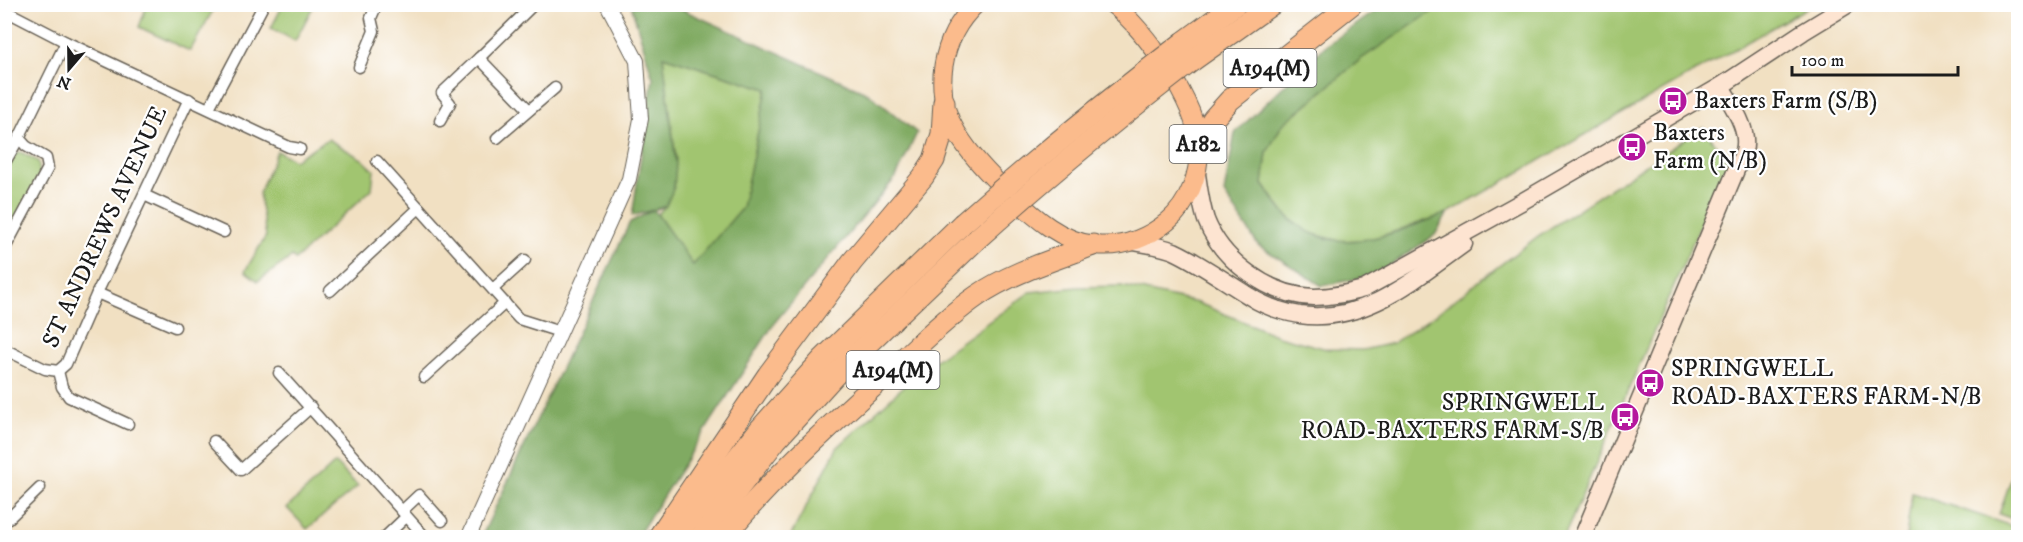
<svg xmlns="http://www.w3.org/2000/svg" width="2023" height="542" font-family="'IM FELL DW Pica',serif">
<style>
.green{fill:#a1c56f;stroke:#5e7046;stroke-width:1.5}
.forest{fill:#80aa62;stroke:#4e633f;stroke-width:1.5;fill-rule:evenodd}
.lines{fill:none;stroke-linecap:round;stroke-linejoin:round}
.minor-casing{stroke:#676156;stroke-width:13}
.tertiary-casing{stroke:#676156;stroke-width:16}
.secondary-casing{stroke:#676156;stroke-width:19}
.primary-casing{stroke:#676156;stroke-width:20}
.motorway-casing{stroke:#676156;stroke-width:23}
.minor{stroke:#fff;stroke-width:10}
.tertiary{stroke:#fff;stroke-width:14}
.secondary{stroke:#fde4d1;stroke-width:16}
.primary{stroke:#fbbb8c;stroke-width:18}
.motorway{stroke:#fbbb8c;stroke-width:21}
.motorway-bridge-casing{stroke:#676156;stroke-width:23;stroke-linecap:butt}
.motorway-bridge{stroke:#fbbb8c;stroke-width:21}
.labels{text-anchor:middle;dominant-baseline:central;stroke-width:4.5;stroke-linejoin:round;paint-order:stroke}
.shield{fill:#fff;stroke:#606060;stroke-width:1.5}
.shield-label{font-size:22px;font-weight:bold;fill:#1c1c1c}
.poi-label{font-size:24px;fill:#1c1c1c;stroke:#fff;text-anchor:start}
.street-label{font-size:24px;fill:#1c1c1c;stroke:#fff}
</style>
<rect width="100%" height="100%" fill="#fff"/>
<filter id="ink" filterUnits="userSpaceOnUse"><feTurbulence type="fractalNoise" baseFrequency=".0167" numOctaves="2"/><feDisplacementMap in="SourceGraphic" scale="12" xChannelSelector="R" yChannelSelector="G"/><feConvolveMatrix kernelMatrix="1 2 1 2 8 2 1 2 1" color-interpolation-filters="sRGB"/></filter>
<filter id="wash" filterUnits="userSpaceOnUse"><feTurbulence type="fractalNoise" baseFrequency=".008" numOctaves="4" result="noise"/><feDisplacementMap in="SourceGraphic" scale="24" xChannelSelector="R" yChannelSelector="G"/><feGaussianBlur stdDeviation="1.35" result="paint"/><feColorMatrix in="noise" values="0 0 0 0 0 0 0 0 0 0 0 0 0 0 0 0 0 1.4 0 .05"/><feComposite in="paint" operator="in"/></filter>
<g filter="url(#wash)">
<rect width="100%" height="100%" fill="#f1e0c2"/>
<g class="green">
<path d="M161,4L216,5L190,51L139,27L147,5L156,7Z"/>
<path d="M283,5H314L295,41L271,28Z"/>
<path d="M1442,5H1812L1448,213L1373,239L1341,241L1309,233L1285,214L1263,184L1267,152L1282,125L1361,59Z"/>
<path d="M663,56L767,89L742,208L693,266L657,214L666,206L676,159Z"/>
<path d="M1703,127L1728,162L1564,537H790L837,448L919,372L1030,292L1078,287L1122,286L1198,303L1278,336L1327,349L1363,350L1393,343L1436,314L1538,236Z"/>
<path d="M328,139L362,159L374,170L372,189L295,260L292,257L258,281L245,271L266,236L259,193L277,151L294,160Z"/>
<path d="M20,152L38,161L40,173L14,228L9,230L5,227L4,175L14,155Z"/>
<path d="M2018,459V521L1999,514Z"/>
<path d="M335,463L358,486L307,529L287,508Z"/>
<path d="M1912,493L2018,528V537H1906Z"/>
</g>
<g class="forest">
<path d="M631,5H672L868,93L917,133L896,177L775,322L637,537L481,538L630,222L653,210L632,216L653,78ZM663,56L767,89L742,208L693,265L654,210L666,206L674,187L676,164Z"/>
<path d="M1385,5H1442L1361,59L1282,125L1267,152L1263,184C1270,194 1277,205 1285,214C1334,264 1394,232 1448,213L1435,235L1375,275L1322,286L1258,245L1224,193L1235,133L1326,45Z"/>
</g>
</g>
<g filter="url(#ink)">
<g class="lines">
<g class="minor-casing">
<g id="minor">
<path d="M4,10L66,42L289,147L300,149"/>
<path d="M359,67L374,31L371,18L377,4"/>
<path d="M209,108L264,4"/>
<path d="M529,110L479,58L534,4"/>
<path d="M440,121L450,103L442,93L479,58"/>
<path d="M497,138L555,88"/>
<path d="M377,161L519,319L560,332"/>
<path d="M4,164L19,138"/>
<path d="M144,195L224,232"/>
<path d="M4,250L48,168L46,158L26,146L19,138L66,42"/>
<path d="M493,289L525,260"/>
<path d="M330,291L419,208"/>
<path d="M97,293L175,327"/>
<path d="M4,349L45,369L58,371L62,387L69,397L128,424"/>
<path d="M58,371L66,364L97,293L189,99"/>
<path d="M279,373L426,538"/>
<path d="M424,377L505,303"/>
<path d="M214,441L241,470L311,407"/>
<path d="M402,511L419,495L442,521"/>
<path d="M4,523L40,488"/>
<path d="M384,538L406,517"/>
</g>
</g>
<g class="tertiary-casing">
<path id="tertiary" d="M468,538L629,179L641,119L637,61L607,4"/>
</g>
<g class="secondary-casing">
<g id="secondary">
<path d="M1197,174C1199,189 1201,205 1206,220C1222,261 1269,296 1314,297C1332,297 1348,293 1364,289L1523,201L1721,86L1803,32L1849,4"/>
<path d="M1134,242C1147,244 1161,246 1174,251C1200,263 1224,281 1249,296C1264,306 1282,312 1300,315C1365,324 1415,279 1464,244"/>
<path d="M1582,538L1744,151C1750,129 1732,106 1721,86"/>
</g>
</g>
<g class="primary-casing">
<path id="primary" d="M976,4C941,37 931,91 957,133C971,156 991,177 1011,195C1034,217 1062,242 1095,245C1122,248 1146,239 1167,222C1189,204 1200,174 1199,145C1196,103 1146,29 1112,4"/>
</g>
<g class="motorway-casing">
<g id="motorway">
<path d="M1184,42L1236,4"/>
<path d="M1193,60L1272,4"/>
<path d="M1198,142L1213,119L1230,100L1352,4"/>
<path d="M658,538L768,375L852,262L923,177L934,160L942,134L944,102"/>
<path d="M674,538L760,429L823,359L962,224"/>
<path d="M700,538L776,440L834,376L978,238"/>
<path d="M723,538C772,478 830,426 887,374C916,348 945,318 977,296C1012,272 1054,260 1093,245"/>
</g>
</g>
<use href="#minor" class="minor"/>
<use href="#tertiary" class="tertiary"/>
<use href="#secondary" class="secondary"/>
<use href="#primary" class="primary"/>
<use href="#motorway" class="motorway"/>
<g class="motorway-bridge-casing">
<g id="motorway-bridge">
<path d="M962,224C1034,160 1108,100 1184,42"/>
<path d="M978,238C1047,176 1119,117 1193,60"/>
</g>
</g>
<use href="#motorway-bridge" class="motorway-bridge"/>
</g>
</g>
<defs>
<g id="bus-disc" transform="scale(1.5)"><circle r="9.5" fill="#b5179e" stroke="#fff"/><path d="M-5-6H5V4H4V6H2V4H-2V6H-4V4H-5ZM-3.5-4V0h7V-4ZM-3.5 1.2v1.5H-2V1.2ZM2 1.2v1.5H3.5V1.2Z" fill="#fff"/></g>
</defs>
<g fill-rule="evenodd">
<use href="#bus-disc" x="1673" y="101"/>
<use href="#bus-disc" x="1632" y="147"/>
<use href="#bus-disc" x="1650" y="383"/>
<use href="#bus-disc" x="1625" y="417"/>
</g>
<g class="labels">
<g class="shield">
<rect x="1223.5" y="49" width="93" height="38" rx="4.5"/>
<rect x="1169.5" y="125" width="57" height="38" rx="4.5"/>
<rect x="846.5" y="351" width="93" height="38" rx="4.5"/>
</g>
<g class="shield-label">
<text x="1270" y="68">A194(M)</text>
<text x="1198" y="144">A182</text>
<text x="893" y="370">A194(M)</text>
</g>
<g class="poi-label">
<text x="1694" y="101">Baxters Farm (S/B)</text>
<text x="1653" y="133">Baxters<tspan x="1653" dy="28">Farm (N/B)</tspan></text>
<text x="1671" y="369">SPRINGWELL<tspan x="1671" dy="28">ROAD-BAXTERS FARM-N/B</tspan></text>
<text x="1604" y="403" text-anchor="end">SPRINGWELL<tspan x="1604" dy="28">ROAD-BAXTERS FARM-S/B</tspan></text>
</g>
<g class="street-label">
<text transform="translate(105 227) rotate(-65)">ST ANDREWS AVENUE</text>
</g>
</g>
<rect width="2023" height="542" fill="none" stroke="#fff" stroke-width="24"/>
<g transform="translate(69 69) rotate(200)" stroke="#ffffff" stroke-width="4.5" paint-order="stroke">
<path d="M0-4.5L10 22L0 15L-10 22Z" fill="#1c1c1c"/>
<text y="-9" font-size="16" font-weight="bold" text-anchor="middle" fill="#1c1c1c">N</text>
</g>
<path d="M1792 66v9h166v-9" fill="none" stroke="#1c1c1c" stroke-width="3"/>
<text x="1801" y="66" font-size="18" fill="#1c1c1c" stroke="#ffffff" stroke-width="4.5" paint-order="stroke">100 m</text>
</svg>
